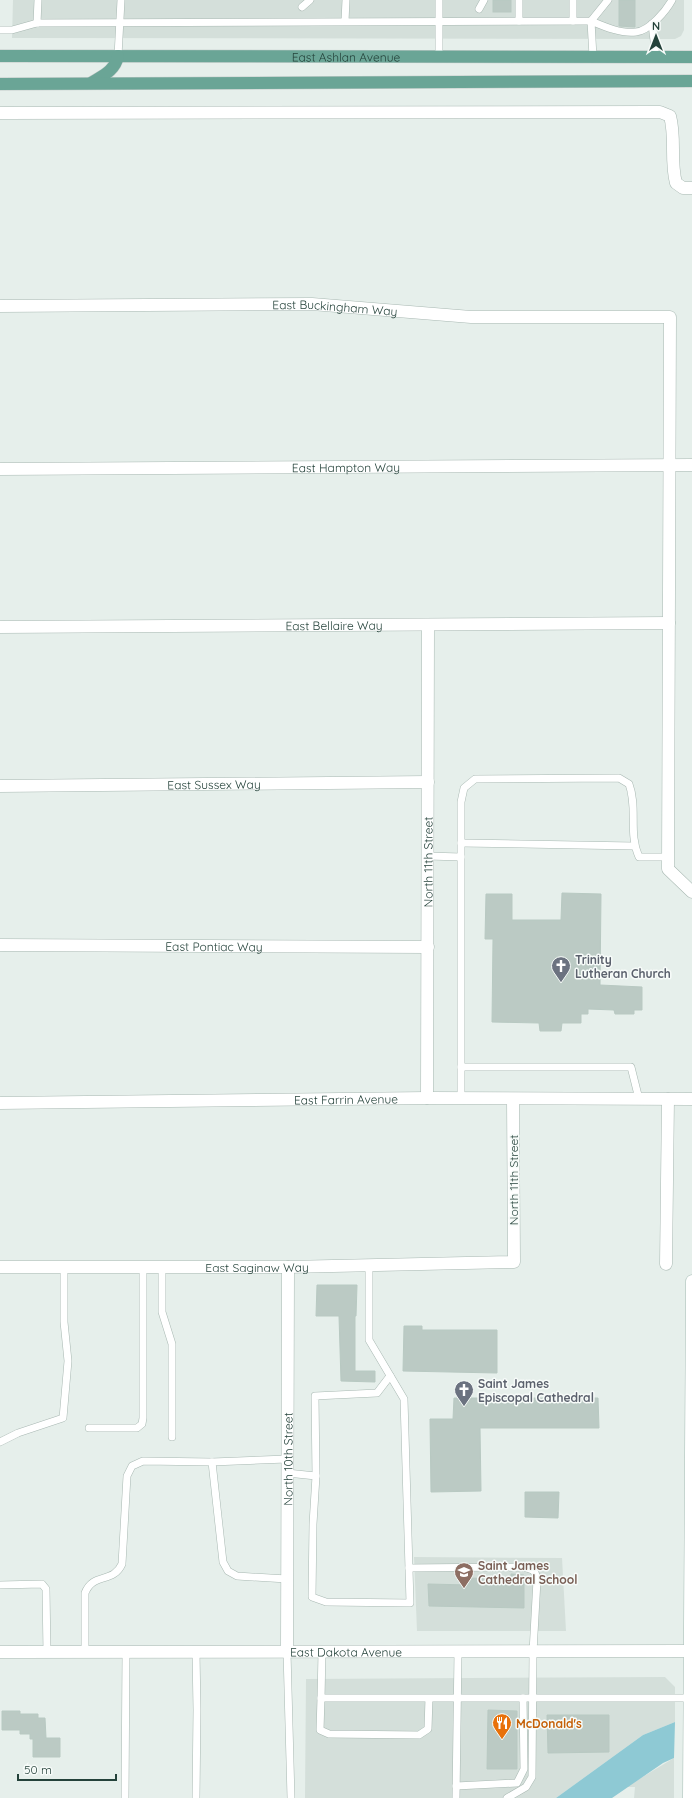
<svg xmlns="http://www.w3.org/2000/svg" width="692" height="1798" font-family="Quicksand,sans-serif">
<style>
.built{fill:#d4dfda}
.water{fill:#8ec9d4}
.building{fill:#bbcac4;stroke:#b8c9c2}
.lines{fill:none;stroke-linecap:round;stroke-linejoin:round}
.service-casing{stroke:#a8b8b2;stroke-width:8}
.minor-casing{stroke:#a8b8b2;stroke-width:13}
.tertiary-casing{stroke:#a8b8b2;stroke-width:13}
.secondary-casing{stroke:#a4bbb3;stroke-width:13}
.primary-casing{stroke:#c2cac8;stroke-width:13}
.service{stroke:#fff;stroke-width:7}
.minor{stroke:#fff;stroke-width:12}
.tertiary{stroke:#fff;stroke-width:12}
.secondary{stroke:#fff;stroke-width:12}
.primary{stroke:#6aa596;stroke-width:12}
.labels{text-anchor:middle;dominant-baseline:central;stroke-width:3;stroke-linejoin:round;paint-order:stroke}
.street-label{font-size:12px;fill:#24423a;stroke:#f7fbf9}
.worship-label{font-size:12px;font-weight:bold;fill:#5b616d;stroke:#f7fbf9;text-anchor:start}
.education-label{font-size:12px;font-weight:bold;fill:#785e54;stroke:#f7fbf9;text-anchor:start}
.food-label{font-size:12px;font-weight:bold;fill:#c56008;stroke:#f7fbf9;text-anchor:start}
</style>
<rect width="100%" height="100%" fill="#e6efeb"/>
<g class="built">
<path d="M13,0H684V30L681,36L675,39L12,38Z"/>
<path d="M414,1557L562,1558L566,1631H417Z"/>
<path d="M665,1677L675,1687V1722L643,1735L556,1798H305L306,1679Z"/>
<path d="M674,1758V1798H634L635,1787H626Z"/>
</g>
<path class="water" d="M675,1722L674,1758L663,1763L612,1798H556L643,1735Z"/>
<g class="building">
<rect x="493" y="0" width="18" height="12"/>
<path d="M619,0H635V27L619,26Z"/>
<path d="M562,893L601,894L600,985L642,987V1010H634V1014H615L614,1010L588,1009V1014H581V1023H562L561,1031H540L539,1023L492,1022L493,939H485L486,894H512V920H561Z"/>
<path d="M317,1285H357L356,1316H355V1371H375V1382L341,1381L339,1316H316Z"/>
<path d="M404,1326H422V1330H497V1373L403,1371Z"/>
<path d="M454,1398H598L599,1428H480L481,1491L431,1492L430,1419H453Z"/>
<path d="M525,1492H559L558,1518L525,1517Z"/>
<path d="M511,1574L524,1575V1608L429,1606L428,1584L468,1585V1578L511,1579Z"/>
<path d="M488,1710L517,1711V1769H487Z"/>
<path d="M2,1711H20V1714H38V1718H45L46,1738H60V1757H33V1739H30V1734H20V1730H2Z"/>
<path d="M547,1715H609V1752L548,1753Z"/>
</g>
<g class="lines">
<g class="service-casing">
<g id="service">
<path d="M519,0V21"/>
<path d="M573,0V21"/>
<path d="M302,7L310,0"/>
<path d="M479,9L484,0"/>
<path d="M345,21L346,0"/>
<path d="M37,23L38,0"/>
<path d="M652,24L656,57"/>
<path d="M0,30H12L37,23L591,21L608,0"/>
<path d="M118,56L121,0"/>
<path d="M593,57L591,21C605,27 622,34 636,32C649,31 666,11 672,0"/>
<path d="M439,58V0"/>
<path d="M461,843L634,846"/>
<path d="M428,856L461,857"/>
<path d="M461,1067H631L639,1099"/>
<path d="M461,1098V802L464,788L475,779L619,778L629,784C638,808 628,833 639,857H668"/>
<path d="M162,1267V1312L172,1344V1437"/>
<path d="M89,1428H137L142,1424L143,1418V1267"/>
<path d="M0,1442L18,1433L63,1418L68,1361L64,1322V1267"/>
<path d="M212,1462L223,1562L228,1571L237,1576L287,1579"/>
<path d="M287,1473L316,1476L313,1524L312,1597L326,1602L410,1603L404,1399L369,1340V1265"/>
<path d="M316,1476L315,1396L377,1393L390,1376"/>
<path d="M409,1568L523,1567C532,1569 536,1570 537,1580L533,1652L532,1777L526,1787L507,1798"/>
<path d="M0,1585L42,1584L46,1589L47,1653"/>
<path d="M196,1652L197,1710L196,1798"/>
<path d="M287,1652L291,1798"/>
<path d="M85,1653V1593C93,1572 113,1584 122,1564L127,1476L132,1466L143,1461L212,1462L287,1459"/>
<path d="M321,1698L322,1652"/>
<path d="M429,1698L428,1729L419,1735L329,1734L320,1730L321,1698H690"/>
<path d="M456,1786L517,1783L524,1769L523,1698"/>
<path d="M125,1798L126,1653"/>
<path d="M456,1798L458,1652"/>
</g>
</g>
<g class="minor-casing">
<g id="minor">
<path d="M0,113L660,112L670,116C676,138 670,161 676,183L683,188H692"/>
<path id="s1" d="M0,306L312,304L471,317H670L668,869L692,892"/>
<path id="s2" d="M0,469L692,465"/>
<path id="s3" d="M0,627L669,623"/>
<path id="s4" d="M0,786L428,782"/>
<path id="s5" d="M0,945L428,947"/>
<path id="s6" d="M427,1098L428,625"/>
<path id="s7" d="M0,1103L427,1098L692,1099"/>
<path d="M666,1264L668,1099"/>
<path id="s8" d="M0,1267H288L514,1262L513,1099"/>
<path id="s9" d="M287,1652L288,1267"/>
</g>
</g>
<g class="tertiary-casing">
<g id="tertiary">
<path id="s10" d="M0,1652L692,1651"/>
</g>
</g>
<g class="secondary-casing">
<path id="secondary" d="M689,1798L692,1281"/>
</g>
<g class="primary-casing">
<g id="primary">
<path id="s11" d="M0,56L692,57"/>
<path d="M91,83C102,76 115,71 118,56"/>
<path d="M0,84L692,81"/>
</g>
</g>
<use href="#service" class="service"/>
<use href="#minor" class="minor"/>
<use href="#tertiary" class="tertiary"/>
<use href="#secondary" class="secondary"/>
<use href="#primary" class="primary"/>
</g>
<defs>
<g id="church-pin" transform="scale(1)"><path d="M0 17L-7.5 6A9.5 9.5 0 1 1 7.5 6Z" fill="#6b7280" stroke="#f7fbf9"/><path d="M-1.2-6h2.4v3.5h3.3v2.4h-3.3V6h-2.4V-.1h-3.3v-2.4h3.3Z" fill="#fff"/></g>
<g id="school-pin" transform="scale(1)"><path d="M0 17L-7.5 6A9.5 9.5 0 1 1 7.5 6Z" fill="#8d6e63" stroke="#f7fbf9"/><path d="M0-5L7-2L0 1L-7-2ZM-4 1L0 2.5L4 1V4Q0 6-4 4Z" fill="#fff"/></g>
<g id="restaurant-pin" transform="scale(1)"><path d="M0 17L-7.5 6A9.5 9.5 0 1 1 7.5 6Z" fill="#e8710a" stroke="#f7fbf9"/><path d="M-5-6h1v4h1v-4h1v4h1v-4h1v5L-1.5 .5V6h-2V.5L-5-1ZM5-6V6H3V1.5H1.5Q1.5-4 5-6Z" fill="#fff"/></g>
</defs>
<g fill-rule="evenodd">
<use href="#church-pin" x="561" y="966"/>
<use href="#church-pin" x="464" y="1390"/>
<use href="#school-pin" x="464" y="1572"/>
<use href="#restaurant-pin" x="502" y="1723"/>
</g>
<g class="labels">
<g class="street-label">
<text stroke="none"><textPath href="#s11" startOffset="346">East Ashlan Avenue</textPath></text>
<text stroke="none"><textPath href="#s1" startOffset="335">East Buckingham Way</textPath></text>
<text stroke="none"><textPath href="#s2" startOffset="346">East Hampton Way</textPath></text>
<text stroke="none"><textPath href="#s3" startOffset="334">East Bellaire Way</textPath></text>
<text stroke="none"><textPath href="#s4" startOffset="214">East Sussex Way</textPath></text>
<text stroke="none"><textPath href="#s6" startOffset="236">North 11th Street</textPath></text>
<text stroke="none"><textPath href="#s5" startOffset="214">East Pontiac Way</textPath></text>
<text stroke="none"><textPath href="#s7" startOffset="346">East Farrin Avenue</textPath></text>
<text transform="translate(513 1180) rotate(-90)">North 11th Street</text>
<text stroke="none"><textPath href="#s8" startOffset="257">East Saginaw Way</textPath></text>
<text stroke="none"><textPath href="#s9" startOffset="193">North 10th Street</textPath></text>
<text stroke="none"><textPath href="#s10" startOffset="346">East Dakota Avenue</textPath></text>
</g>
<g class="worship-label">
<text x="575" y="959">Trinity<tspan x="575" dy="14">Lutheran Church</tspan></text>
<text x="478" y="1383">Saint James<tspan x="478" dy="14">Episcopal Cathedral</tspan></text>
</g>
<g class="education-label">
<text x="478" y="1565">Saint James<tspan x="478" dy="14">Cathedral School</tspan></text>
</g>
<g class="food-label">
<text x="516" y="1723">McDonald's</text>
</g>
</g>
<g transform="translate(656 36)" stroke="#f7fbf9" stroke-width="3" paint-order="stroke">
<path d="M0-3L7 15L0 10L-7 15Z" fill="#24423a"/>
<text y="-6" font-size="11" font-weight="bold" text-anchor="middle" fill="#24423a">N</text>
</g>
<path d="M18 1774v6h98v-6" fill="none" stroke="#24423a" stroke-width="2"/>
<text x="24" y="1774" font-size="12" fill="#24423a" stroke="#f7fbf9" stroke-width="3" paint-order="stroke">50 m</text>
</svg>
